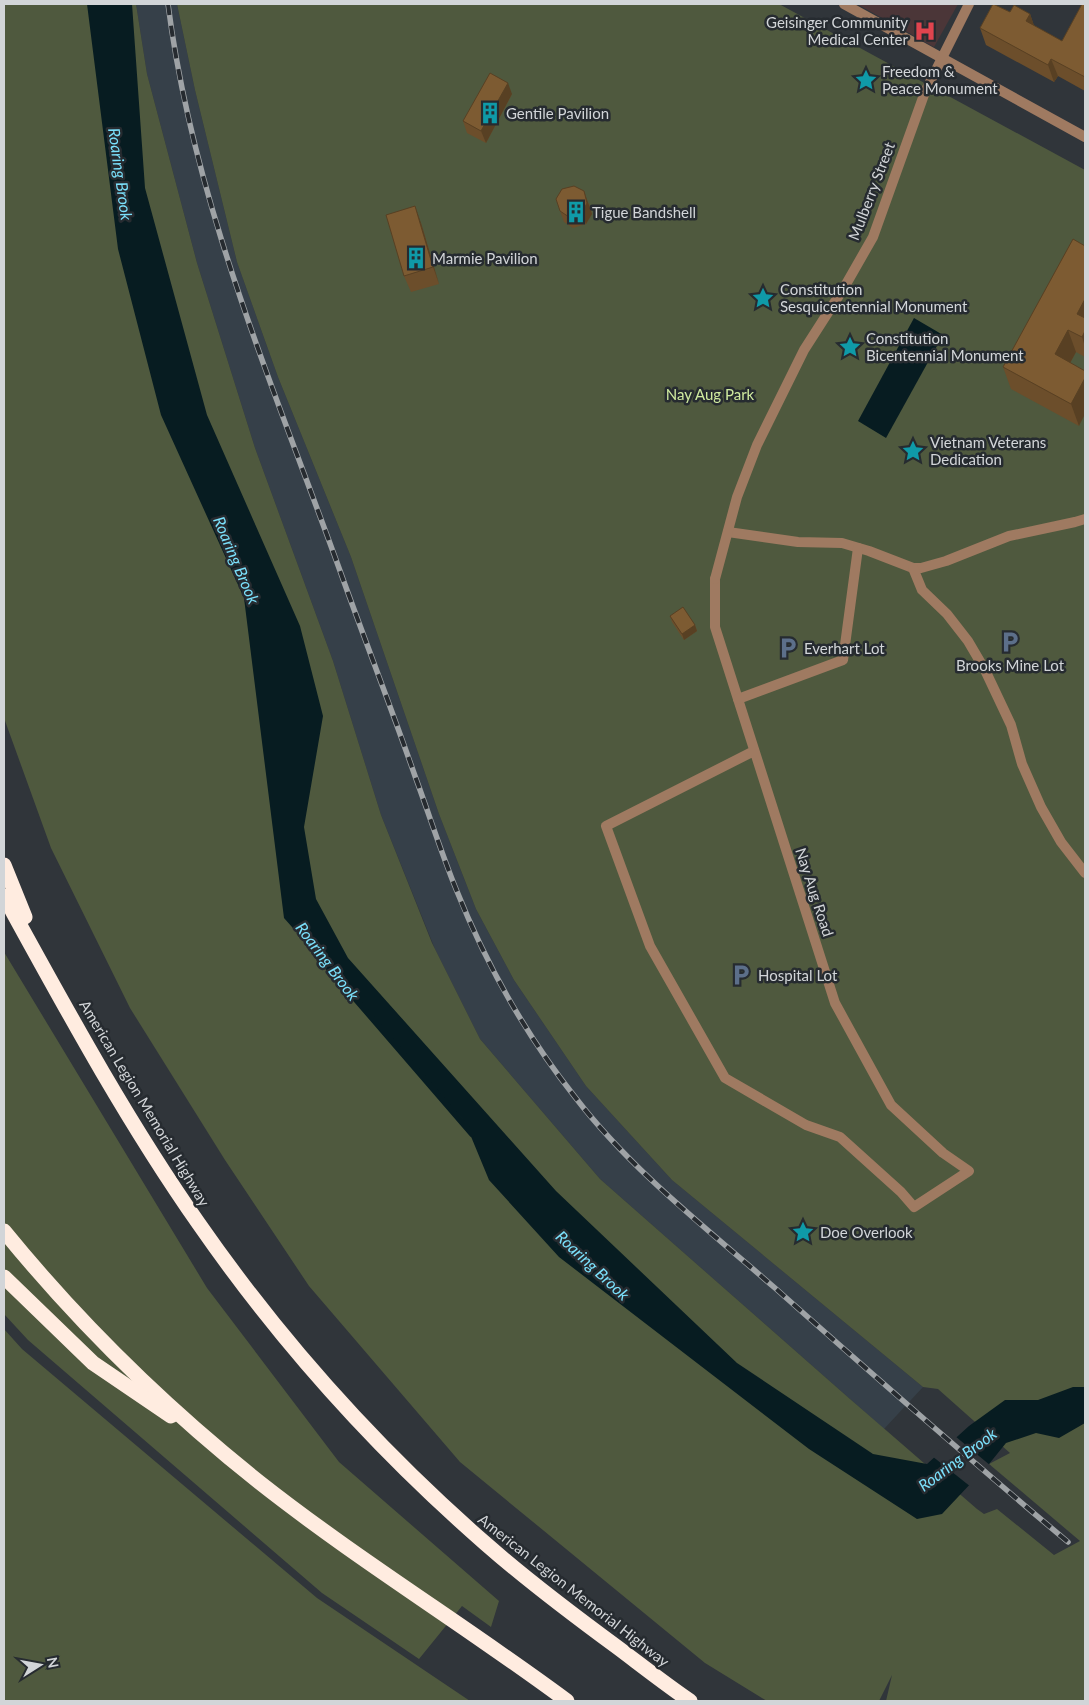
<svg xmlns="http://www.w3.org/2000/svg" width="1089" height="1705" font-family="Lato,sans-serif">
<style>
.built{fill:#364049}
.medical{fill:#4b3638}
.green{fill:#4f593e}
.water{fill:#071c21}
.pier{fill:#30353a}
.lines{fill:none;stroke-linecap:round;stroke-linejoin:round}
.stream{stroke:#071c21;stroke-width:6}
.lane{stroke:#9f7a61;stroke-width:10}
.street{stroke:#9f7a61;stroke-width:10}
.highway{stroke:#ffece0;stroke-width:15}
.rail-casing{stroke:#9fa3a6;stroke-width:5.5}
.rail{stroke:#262b30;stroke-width:4;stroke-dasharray:11;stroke-linecap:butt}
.wall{fill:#6c4e2b}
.shaded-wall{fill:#584023}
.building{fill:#7d5b32;stroke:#584023}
.labels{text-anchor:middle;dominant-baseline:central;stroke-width:5;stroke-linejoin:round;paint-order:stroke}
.poi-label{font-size:15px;fill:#d2d5d8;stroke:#262b30;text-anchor:start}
.street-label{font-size:15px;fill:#d2d5d8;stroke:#262b30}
.park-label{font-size:15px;fill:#cfea9f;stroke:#262b30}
.water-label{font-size:16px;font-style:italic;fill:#7be1fc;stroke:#262b30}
</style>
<rect width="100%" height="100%" fill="#30353a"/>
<path class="built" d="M136,4H177L195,90L237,262L278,377L351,557L439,814L476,909L514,980L586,1086L672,1180L923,1387L884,1429L600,1179L480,1039L435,949L381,815L333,661L255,448L197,263L147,74Z"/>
<path class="medical" d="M857,4H958L934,47Z"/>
<g class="green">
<path d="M4,4H136L147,74L197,263L255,448L333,661L381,815L432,943L480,1039L600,1179L850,1399L977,1509L984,1514L997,1509L1054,1555L1080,1541L989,1464L1010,1453L938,1389L923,1387L672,1180L586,1086L514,980L476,909L439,814L351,557L278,377L237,262L195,90L177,4H779L1085,170V1701H886L892,1675L879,1701H767L705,1663L460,1462L309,1286L225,1160L130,1008L51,848L4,718Z"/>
<path d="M4,952L207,1288L339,1462L499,1601L491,1627L462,1606L419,1659L322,1593L28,1340L4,1314Z"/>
<path d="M4,1329L22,1349L317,1598L470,1701H4Z"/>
</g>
<g class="water">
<path d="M87,4H132L145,188L207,415L300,626L323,716L304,827L316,899L348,958L556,1191L737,1363L873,1454L927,1464L969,1426L1005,1400H1038L1073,1387H1085V1423L1059,1438L1036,1433L1006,1443L989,1464L942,1514L917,1519L809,1449L559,1257L489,1180L465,1122L284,918L244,598L161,415L118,249Z"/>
<path d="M914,318L943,335L886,438L858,421Z"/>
</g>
<path class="pier" d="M955,1436L991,1466L971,1487L932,1456Z"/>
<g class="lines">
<path class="stream" d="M327,966L472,1134"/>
<g class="lane">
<path d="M728,532L798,542L842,543L869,551L913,568H921L946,561L1009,536L1075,522L1085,519"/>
<path d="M913,568L922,590L947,614L968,641L985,670L1011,725L1022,764L1041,807L1061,842L1085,873"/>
<path d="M715,579V627L835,1003L891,1105L943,1153L969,1171L914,1207L901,1192L840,1137L806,1125L725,1078L650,946L606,826L754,751"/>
<path d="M738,699L843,660L858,548"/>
</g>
<g class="street">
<path d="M844,4L1085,137"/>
<path d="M715,579L737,497L757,445L804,350L845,286L873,237L925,92L969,4"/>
</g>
<g class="highway">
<path d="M4,865L25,917"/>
<path d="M4,896C65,1007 126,1120 199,1224C281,1342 377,1449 486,1544C527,1580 572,1614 617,1647C641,1665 665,1684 690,1701"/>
<path d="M4,1231C79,1323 166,1408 259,1482C358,1560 466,1626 567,1701"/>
<path d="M4,1277L93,1363L171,1416"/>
</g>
<g class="rail-casing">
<path id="rail" d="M168,4C193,200 272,383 339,568C364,638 391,707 415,776C429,814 441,852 456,889C486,964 525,1034 575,1097C631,1170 706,1228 775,1288C872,1374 969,1459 1068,1542"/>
</g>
<use href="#rail" class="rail"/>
</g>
<g class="wall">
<path d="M1085,4V91L1058,76L1054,82L986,45L980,28L1010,12L1030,14L1034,26L1062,41Z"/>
<path d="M512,94L486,143L467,133L463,121Z"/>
<path d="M589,203L592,214L586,224L573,228L564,222L560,211Z"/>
<path d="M421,223L439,284L411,292L404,276Z"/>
<path d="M1085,246V357L1076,352L1070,363L1079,426L1011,389L1003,367Z"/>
<path d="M670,616L695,625L697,631L684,640L672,622Z"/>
</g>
<g class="shaded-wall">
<path d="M1030,14L1036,31L1026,21Z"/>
<path d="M1051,59L1058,76L1054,82L1048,65Z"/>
<path d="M508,83L512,94L486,143L481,131Z"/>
<path d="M584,191L592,214L586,224L582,213Z"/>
<path d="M415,206L421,223L439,284L433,267Z"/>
<path d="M1085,299V347L1082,337L1077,314Z"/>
<path d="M1068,330L1076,352L1063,376L1055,354Z"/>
<path d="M1085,378V414L1079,426L1071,404Z"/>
<path d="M695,625L697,631L684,640L682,634Z"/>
</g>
<g class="building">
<path d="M993,4L1010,12L1014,5L1030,14L1026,21L1062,41L1082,4H1085V77L1051,59L1048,65L980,28Z"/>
<path d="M490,73L508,83L481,131L463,121Z"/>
<path d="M574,186L584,191L587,203L582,213L569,217L560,211L556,199L562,189Z"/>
<path d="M415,206L433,267L404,276L386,215Z"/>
<path d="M1073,239L1085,246V299L1077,314L1085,318V331L1082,337L1068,330L1055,354L1085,371V378L1071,404L1003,367Z"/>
<path d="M683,607L695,625L682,634L670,616Z"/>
</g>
<defs>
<g id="hospital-bare" transform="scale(1.725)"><path d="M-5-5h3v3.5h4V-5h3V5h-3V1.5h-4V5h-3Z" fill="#e0444e" stroke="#262b30" stroke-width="2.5" paint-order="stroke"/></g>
<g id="sight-bare" transform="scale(1.725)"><path d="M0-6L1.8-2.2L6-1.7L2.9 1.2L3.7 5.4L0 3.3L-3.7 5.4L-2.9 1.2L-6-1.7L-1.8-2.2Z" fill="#0f9aa8" stroke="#262b30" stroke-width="2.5" paint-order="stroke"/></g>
<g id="building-bare" transform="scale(1.725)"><path d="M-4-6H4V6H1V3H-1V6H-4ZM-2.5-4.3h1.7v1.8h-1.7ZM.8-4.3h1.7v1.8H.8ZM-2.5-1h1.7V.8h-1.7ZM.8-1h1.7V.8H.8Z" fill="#0f9aa8" stroke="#262b30" stroke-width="2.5" paint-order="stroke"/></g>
<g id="parking-bare" transform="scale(1.725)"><path d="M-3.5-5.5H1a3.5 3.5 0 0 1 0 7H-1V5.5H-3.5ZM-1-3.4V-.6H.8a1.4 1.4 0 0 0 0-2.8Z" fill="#5c6f8a" stroke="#262b30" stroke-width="2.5" paint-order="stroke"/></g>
</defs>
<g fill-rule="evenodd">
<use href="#hospital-bare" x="925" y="31"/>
<use href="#sight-bare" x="866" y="80"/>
<use href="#building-bare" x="490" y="113"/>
<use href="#building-bare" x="576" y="212"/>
<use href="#building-bare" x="416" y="258"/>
<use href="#sight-bare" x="763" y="298"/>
<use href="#sight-bare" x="850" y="347"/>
<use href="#sight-bare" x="913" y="451"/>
<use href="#parking-bare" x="1010" y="642"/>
<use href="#parking-bare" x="788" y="648"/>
<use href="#parking-bare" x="741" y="975"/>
<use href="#sight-bare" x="803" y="1232"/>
</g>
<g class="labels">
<g class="poi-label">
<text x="908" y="22" text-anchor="end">Geisinger Community<tspan x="908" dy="17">Medical Center</tspan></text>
<text x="882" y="71">Freedom &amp;<tspan x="882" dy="17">Peace Monument</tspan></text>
<text x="506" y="113">Gentile Pavilion</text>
<text x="592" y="212">Tigue Bandshell</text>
<text x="432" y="258">Marmie Pavilion</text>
<text x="780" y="289">Constitution<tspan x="780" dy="17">Sesquicentennial Monument</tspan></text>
<text x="866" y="338">Constitution<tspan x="866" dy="17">Bicentennial Monument</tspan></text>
<text x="930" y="442">Vietnam Veterans<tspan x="930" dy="17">Dedication</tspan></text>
<text x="804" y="648">Everhart Lot</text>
<text x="1010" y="665" text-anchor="middle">Brooks Mine Lot</text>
<text x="758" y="975">Hospital Lot</text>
<text x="820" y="1232">Doe Overlook</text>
</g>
<g class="street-label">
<text transform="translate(871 191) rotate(-69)">Mulberry Street</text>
<text transform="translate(815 892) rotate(72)">Nay Aug Road</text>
<text transform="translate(145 1103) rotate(59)">American Legion Memorial Highway</text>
<text transform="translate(574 1590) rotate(38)">American Legion Memorial Highway</text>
</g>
<g class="park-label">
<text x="710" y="394">Nay Aug Park</text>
</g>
<g class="water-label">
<text transform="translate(121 174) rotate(82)">Roaring Brook</text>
<text transform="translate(237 560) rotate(67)">Roaring Brook</text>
<text transform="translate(328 961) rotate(53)">Roaring Brook</text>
<text transform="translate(593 1265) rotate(43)">Roaring Brook</text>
<text transform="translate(957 1459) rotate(-37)">Roaring Brook</text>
</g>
</g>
<rect width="1089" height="1705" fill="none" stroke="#d2d5d8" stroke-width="10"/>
<g transform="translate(40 1665) rotate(79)" stroke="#262b30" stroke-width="4" paint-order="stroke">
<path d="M0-4L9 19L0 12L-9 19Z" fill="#d2d5d8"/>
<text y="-8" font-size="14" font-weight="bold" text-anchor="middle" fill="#d2d5d8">N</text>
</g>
</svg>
